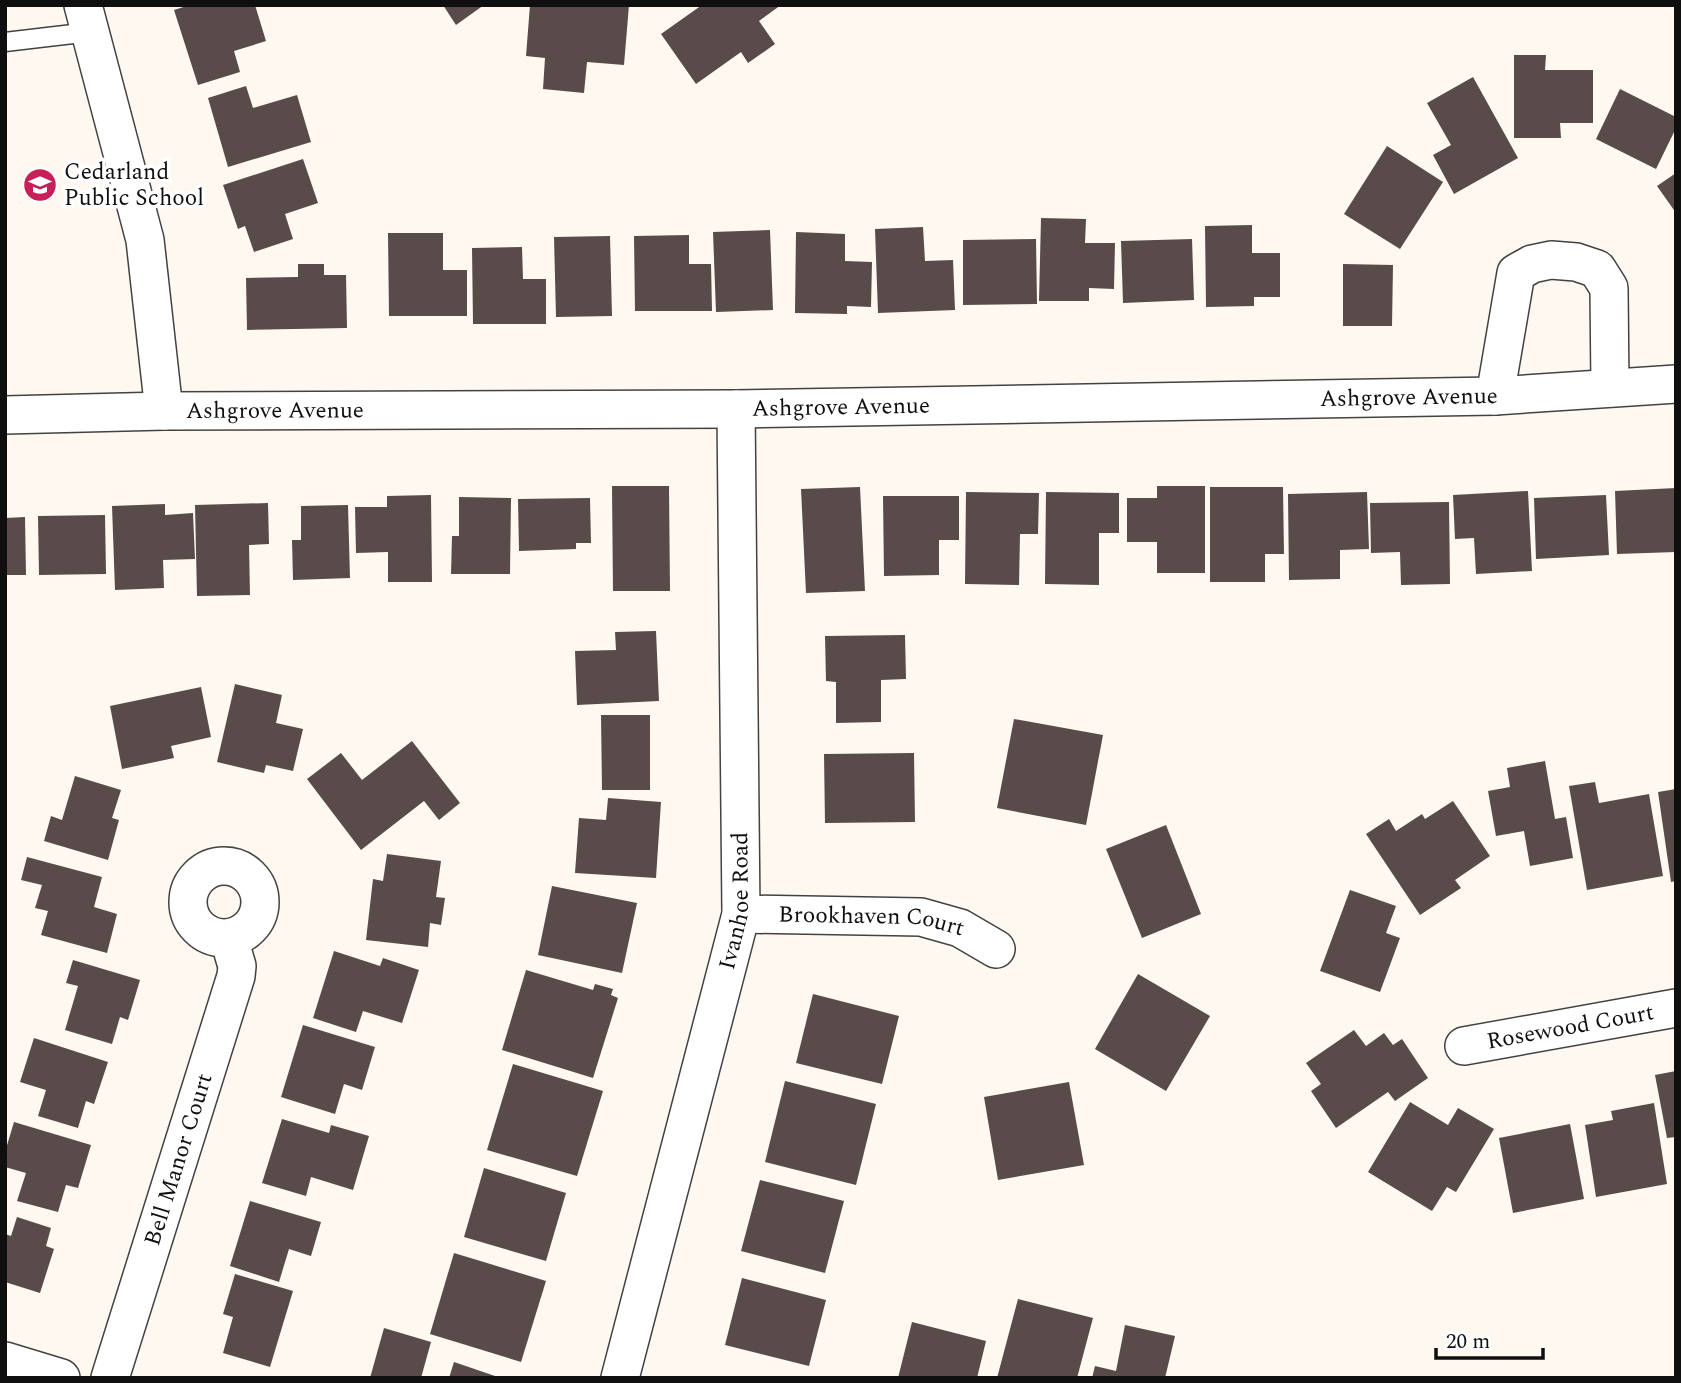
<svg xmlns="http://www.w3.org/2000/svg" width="1681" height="1383" font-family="Spectral,serif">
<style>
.building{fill:#584b4a}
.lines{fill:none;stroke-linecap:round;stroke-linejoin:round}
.lane-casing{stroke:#424242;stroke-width:21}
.street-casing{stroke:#424242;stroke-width:40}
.lane{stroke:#fff;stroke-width:18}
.street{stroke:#fff;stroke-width:37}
.labels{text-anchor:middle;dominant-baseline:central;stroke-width:7;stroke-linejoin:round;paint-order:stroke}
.poi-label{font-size:23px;fill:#0f0f0f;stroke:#fff;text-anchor:start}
.street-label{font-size:23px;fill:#0f0f0f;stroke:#fff}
</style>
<rect width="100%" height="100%" fill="#fff8f0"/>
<g class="building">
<path d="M190,5H255L266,41L234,51L240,72L198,85L174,10Z"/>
<path d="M443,5H484L456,25Z"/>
<path d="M530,5H629L624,65L587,62L584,93L543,89L545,58L526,56Z"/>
<path d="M702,5H781L759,21L775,44L748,63L741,52L696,84L661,34Z"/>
<path d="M1514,55H1546L1545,70H1593V123H1560L1561,138H1514Z"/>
<path d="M1473,77L1518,158L1454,194L1433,155L1451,145L1427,103Z"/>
<path d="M246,86L253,108L297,95L311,142L228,167L208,98Z"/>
<path d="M1620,89L1676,117V128L1656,169L1596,139Z"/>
<path d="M1387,146L1443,182L1400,249L1344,214Z"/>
<path d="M303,159L318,203L285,214L293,239L254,252L245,226L238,229L223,185Z"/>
<path d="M1676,173V213L1657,186Z"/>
<path d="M1041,218L1086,219L1085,243H1115L1114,289L1089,288V301H1039Z"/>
<path d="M1252,225V253H1280V297H1254V306L1206,307L1205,226Z"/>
<path d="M923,227L925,261L953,260L955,310L878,313L875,229Z"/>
<path d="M770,230L773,310L716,312L713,232Z"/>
<path d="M796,232L845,234V261L872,262L871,307L847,306V314L795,313Z"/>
<path d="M388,233H443V270H467V316H389Z"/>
<path d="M689,235V264H711L712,311H635L634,236Z"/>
<path d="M610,236L612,316L556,317L554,237Z"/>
<path d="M1036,239L1037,304L963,305V240Z"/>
<path d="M1192,239L1194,300L1123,303L1121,241Z"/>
<path d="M522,247L523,279H546V324H473L472,248Z"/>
<path d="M298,264H324V275H346L347,328L247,330L246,278L298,277Z"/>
<path d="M1343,264L1393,265L1392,326H1343Z"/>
<path d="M612,486H669L670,591H613Z"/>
<path d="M1157,486H1205V573H1157V542H1127V498H1157Z"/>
<path d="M860,487L865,591L806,593L801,489Z"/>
<path d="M1210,487H1283L1284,554H1265V582H1210Z"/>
<path d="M1676,488V552L1617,554L1615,491Z"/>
<path d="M1528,491L1532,571L1476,574L1474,538L1455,539L1453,495Z"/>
<path d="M966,492L1039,493L1038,534H1020L1019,585L965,584Z"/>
<path d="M1046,492L1119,493V533H1099V585L1045,584Z"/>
<path d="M1367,492L1369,549L1340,550V579L1289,580L1288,494Z"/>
<path d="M431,495L432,582H388V552L356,553L355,507H387V496Z"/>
<path d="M1606,495L1609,555L1536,559L1534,498Z"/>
<path d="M883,496H959V540H939V575L884,576Z"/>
<path d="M459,497L511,498L510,574H451L452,536H459Z"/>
<path d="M590,498L591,543H576V549L519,551L518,499Z"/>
<path d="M1449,502L1450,584L1401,585L1400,552L1371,553L1370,503Z"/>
<path d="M268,503L269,544L249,545L250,595L197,596L195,505Z"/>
<path d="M165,504V515L193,513L195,559L163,560L164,588L115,590L112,506Z"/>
<path d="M348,505L350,578L293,580L292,540H301V506Z"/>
<path d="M105,515L106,574L39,575L38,516Z"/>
<path d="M25,517L26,575H5V518Z"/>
<path d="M656,631L659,701L577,705L575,651L616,650L615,632Z"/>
<path d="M905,635L906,679L881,680V722L836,723V682L826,681L825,636Z"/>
<path d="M235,684L282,695L276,723L303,729L293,771L266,765L264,773L217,762Z"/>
<path d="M201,687L211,737L171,746L174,758L122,769L110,706Z"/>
<path d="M601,715H650V790H602Z"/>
<path d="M1014,719L1103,735L1086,825L997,808Z"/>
<path d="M412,741L460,803L439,820L424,801L361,850L307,779L341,753L362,780Z"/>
<path d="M914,753L915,822L825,823L824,754Z"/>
<path d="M1545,761L1555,819L1566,817L1573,858L1530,866L1524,831L1496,836L1488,791L1510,787L1507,768Z"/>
<path d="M75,776L121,790L112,818L119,820L108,860L44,841L51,816L62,820Z"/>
<path d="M1595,782L1599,803L1649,794L1663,876L1587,890L1569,786Z"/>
<path d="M1676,789V881L1671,882L1658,792Z"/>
<path d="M608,798L661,802L656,878L575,873L579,818L606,820Z"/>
<path d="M1453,801L1490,856L1455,880L1461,888L1420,915L1366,834L1389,819L1396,831L1422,814L1425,819Z"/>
<path d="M1166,825L1201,914L1142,938L1106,849Z"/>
<path d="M387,854L441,861L436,897L445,898L441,925L430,923L428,947L366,940L373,879L383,881Z"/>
<path d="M27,857L102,877L94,907L117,914L107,953L41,935L48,911L35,908L42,885L21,880Z"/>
<path d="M552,886L637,903L622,973L538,955Z"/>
<path d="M1350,890L1396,906L1386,933L1400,938L1380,992L1320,971Z"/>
<path d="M334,951L380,966L383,958L419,970L402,1023L363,1011L356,1032L313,1018Z"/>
<path d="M73,960L140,980L128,1020L120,1017L112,1044L65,1030L78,986L66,983Z"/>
<path d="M526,970L593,990L595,984L613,989L611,995L618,998L593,1078L502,1050Z"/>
<path d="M1138,974L1210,1016L1166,1091L1095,1049Z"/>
<path d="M813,994L899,1016L882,1084L796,1063Z"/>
<path d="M303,1025L375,1047L362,1090L344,1084L335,1114L281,1097Z"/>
<path d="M1354,1030L1366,1046L1384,1033L1393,1045L1402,1039L1428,1078L1395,1101L1388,1092L1336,1128L1311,1091L1321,1084L1306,1063Z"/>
<path d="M34,1038L108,1062L94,1104L86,1101L78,1128L38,1116L46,1090L20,1082Z"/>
<path d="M513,1064L603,1091L577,1176L487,1150Z"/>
<path d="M1676,1071V1137L1667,1138L1655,1075Z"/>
<path d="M785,1081L876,1104L856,1185L765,1162Z"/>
<path d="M1069,1082L1084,1165L998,1180L984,1097Z"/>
<path d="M1410,1102L1448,1125L1458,1108L1494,1129L1456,1192L1447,1187L1432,1211L1368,1172Z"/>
<path d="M1654,1103L1667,1184L1596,1197L1585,1125L1613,1120L1611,1111Z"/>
<path d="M282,1119L329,1133L331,1125L369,1136L353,1190L311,1177L306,1196L262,1183Z"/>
<path d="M14,1122L91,1145L78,1188L66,1185L58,1212L17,1201L26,1173L5,1167V1152Z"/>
<path d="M1570,1124L1584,1199L1513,1213L1499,1138Z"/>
<path d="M484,1168L566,1193L546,1261L464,1237Z"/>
<path d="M760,1180L844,1201L825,1273L741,1251Z"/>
<path d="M250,1201L321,1222L311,1256L289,1249L279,1282L230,1266Z"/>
<path d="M17,1217L51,1228L46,1246L54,1249L40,1293L5,1282V1234L11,1236Z"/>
<path d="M454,1253L546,1281L521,1362L430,1334Z"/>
<path d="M235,1274L293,1291L270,1367L223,1353L233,1317L223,1314Z"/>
<path d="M742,1278L826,1300L809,1366L725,1345Z"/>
<path d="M1018,1299L1093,1318L1077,1378H997Z"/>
<path d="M912,1322L986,1341L977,1378H898Z"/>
<path d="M1125,1325L1175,1336L1165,1378H1092L1095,1366L1116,1371Z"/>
<path d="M384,1328L431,1342L421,1378H370Z"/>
<path d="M454,1362L498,1377V1378H449Z"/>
</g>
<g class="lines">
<g class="lane-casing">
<path id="lane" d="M5,42L90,32"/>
</g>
<g class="street-casing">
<g id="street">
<path d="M83,5L145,240L164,411"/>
<path d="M1495,396L1516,273L1532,264L1551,260L1576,262L1597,269L1609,288L1610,388"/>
<path id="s1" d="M5,415L164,411L736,409L1495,396L1676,384"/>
<circle cx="224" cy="902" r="36"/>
<path id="s2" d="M741,914L921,917L960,928L996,949"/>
<path id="s3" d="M1464,1046L1676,1008"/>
<path d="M5,1361L61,1378"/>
<path id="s4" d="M110,1378L236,976L237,966L229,939"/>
<path id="s5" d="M620,1378L741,914L736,409"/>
</g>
</g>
<use href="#lane" class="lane"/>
<use href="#street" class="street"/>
</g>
<defs>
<g id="school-disc" transform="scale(1.75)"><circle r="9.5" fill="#c81e59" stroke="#fff"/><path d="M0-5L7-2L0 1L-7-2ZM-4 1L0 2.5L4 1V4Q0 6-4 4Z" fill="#fff"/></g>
</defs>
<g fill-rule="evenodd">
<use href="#school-disc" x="40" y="185"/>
</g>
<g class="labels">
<g class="poi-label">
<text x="64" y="172">Cedarland<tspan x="64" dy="26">Public School</tspan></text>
</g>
<g class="street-label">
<text stroke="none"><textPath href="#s1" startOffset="1404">Ashgrove Avenue</textPath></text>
<text stroke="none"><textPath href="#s1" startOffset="836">Ashgrove Avenue</textPath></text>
<text stroke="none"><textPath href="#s1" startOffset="270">Ashgrove Avenue</textPath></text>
<text stroke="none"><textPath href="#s5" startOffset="492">Ivanhoe Road</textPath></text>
<text stroke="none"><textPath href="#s2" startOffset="131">Brookhaven Court</textPath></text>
<text stroke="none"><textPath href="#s3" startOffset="108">Rosewood Court</textPath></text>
<text stroke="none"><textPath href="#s4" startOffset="229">Bell Manor Court</textPath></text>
</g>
</g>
<rect width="1681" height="1383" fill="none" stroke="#0f0f0f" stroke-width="14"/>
<path d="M1436 1348v10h107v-10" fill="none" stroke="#0f0f0f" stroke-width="3.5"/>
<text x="1446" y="1348" font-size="21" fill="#0f0f0f" stroke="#ffffff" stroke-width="5" paint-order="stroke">20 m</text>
</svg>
